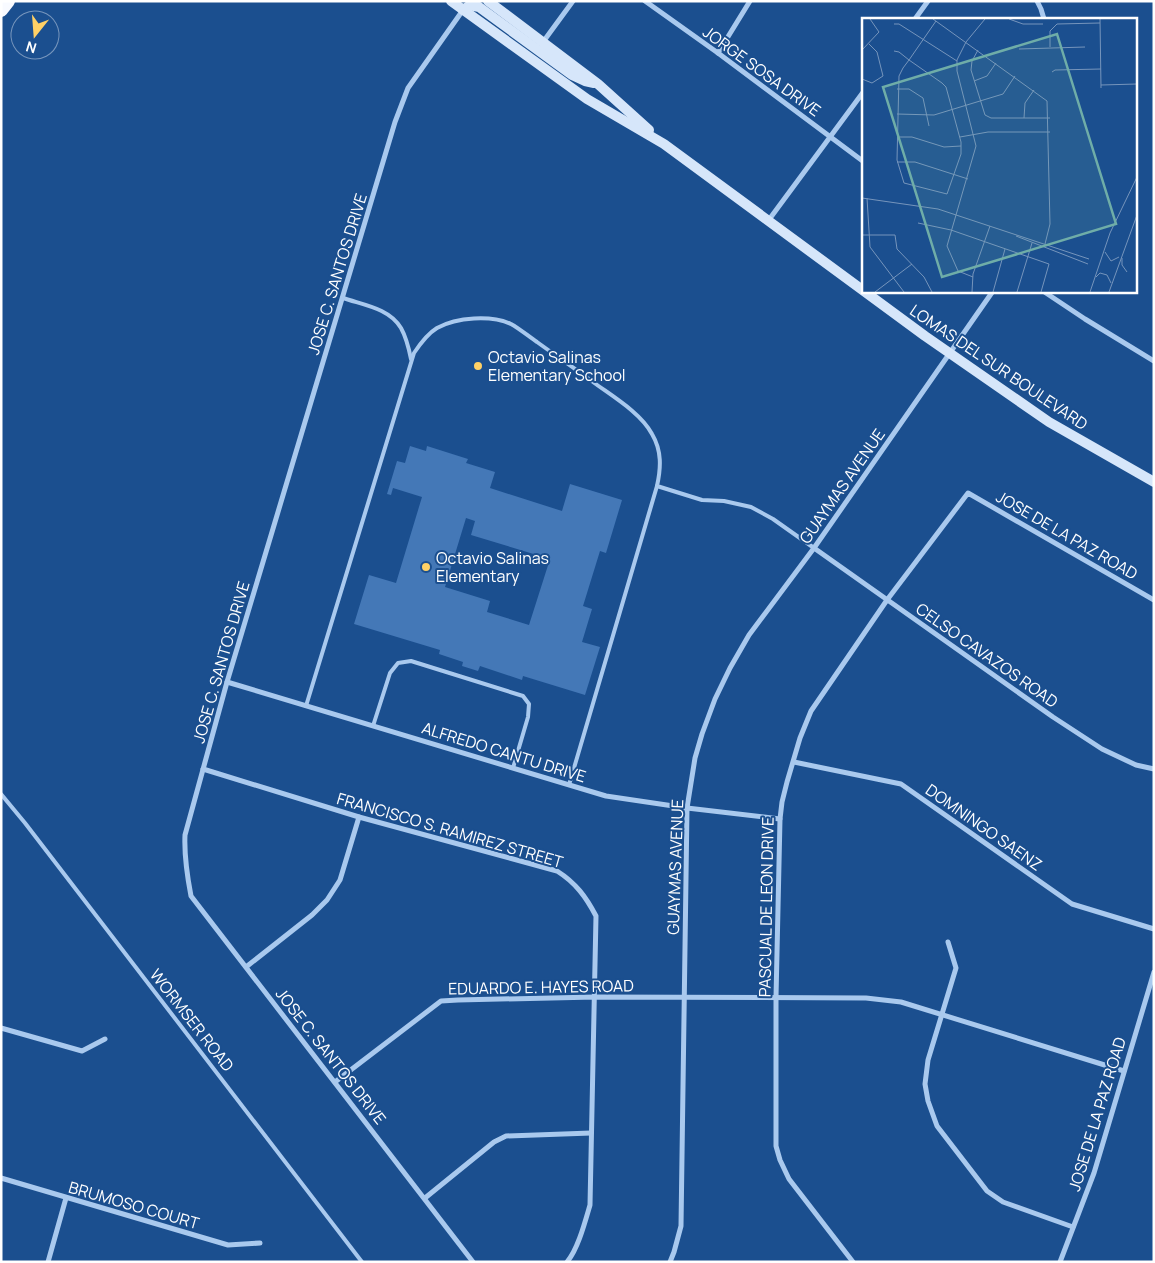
<svg xmlns="http://www.w3.org/2000/svg" width="1155" height="1263" font-family="Manrope,sans-serif">
<style>
.building{fill:#4478b7;fill-rule:evenodd}
.lines{fill:none;stroke-linecap:round;stroke-linejoin:round}
.service{stroke:#a9c9ee;stroke-width:4}
.minor{stroke:#a9c9ee;stroke-width:5}
.secondary{stroke:#d6e6fa;stroke-width:10}
.trunk{stroke:#f8faff;stroke-width:14}
.poi-dot{fill:#ffd166;stroke:#1b4f8f;stroke-width:2}
.labels{text-anchor:middle;dominant-baseline:central;stroke-width:4;stroke-linejoin:round;paint-order:stroke}
.street-label{font-size:16px;fill:#fff;stroke:#1b4f8f}
.poi-label{font-size:16px;fill:#fff;stroke:#1b4f8f;text-anchor:start}
.inset-road{fill:none;stroke:#7695bc;stroke-width:1}
.view{fill:#6fada8;fill-opacity:0.15;stroke:#6fada8;stroke-width:2.5}
.inset-edge{fill:none;stroke:#fff;stroke-width:2.5}
</style>
<rect width="100%" height="100%" fill="#1b4f8f"/>
<path class="building" d="M410,446L426,451L427,446L468,459L466,463L495,472L490,488L562,511L570,484L622,500L606,553L600,551L583,606L592,609L582,642L600,647L585,695L523,676L522,680L480,666L478,671L462,666L463,662L439,654L440,650L354,624L369,575L396,583L422,497L393,488L391,495L387,494L397,461L405,463ZM466,518L475,521L471,535L550,559L529,625L487,612L490,601L445,587Z"/>
<g class="lines">
<g class="service">
<path d="M343,298C363,305 389,308 401,328C406,337 409,349 411,359"/>
<path d="M306,706L414,353C420,344 427,334 437,328C457,317 491,315 511,324C520,329 528,336 537,342C555,355 574,368 593,382C612,396 641,413 652,434C662,451 661,468 657,486L702,500L724,501L751,507L773,519L814,548"/>
<path d="M373,726L390,673L398,663L411,661L523,696L529,704L528,717L513,768"/>
<path d="M569,785L657,486"/>
<path d="M1,794L25,823L362,1262"/>
</g>
<g class="minor">
<path d="M645,1L718,53L864,162"/>
<path d="M1037,1L1041,9L1044,19"/>
<path d="M463,10L408,88L395,122L227,682L185,835C184,856 187,875 191,896L473,1262"/>
<path d="M915,19L928,1"/>
<path d="M543,42L573,1"/>
<path d="M718,53L750,1"/>
<path d="M768,221L864,91"/>
<path d="M1043,291L1085,319L1154,361"/>
<path d="M814,548L1053,717L1102,749L1136,765L1154,769"/>
<path d="M227,682L606,796L687,808L780,819"/>
<path d="M794,762L901,784L1072,904L1154,929"/>
<path d="M203,769L359,817L557,871C576,883 586,897 596,916L590,1205C585,1222 578,1249 567,1262"/>
<path d="M948,942L956,968L928,1060L925,1084L928,1101L937,1126L987,1191L1003,1202L1073,1227"/>
<path d="M246,967L312,915L327,900L340,880L359,817"/>
<path d="M1,1028L82,1051L105,1039"/>
<path d="M335,1082L441,1001L458,1000L595,997L866,998L901,1002L1124,1071"/>
<path d="M1,1178L228,1245L260,1243"/>
<path d="M425,1198L494,1142L506,1136L591,1133"/>
<path d="M48,1262L66,1198"/>
<path d="M670,1262L674,1252L681,1226L687,808L695,758L702,734L715,699L730,668L749,635L814,548L993,291"/>
<path d="M853,1262L789,1179L780,1160L776,1146V997L780,819L782,802L787,782L800,738L811,711L887,600L968,493L1154,600"/>
<path d="M1060,1262L1094,1173L1154,972"/>
</g>
<g class="secondary">
<path d="M451,1L587,99L664,144L925,336L1049,422L1154,482"/>
<path d="M488,1L598,84L649,130"/>
<path d="M463,10L470,5L479,7L572,75L585,81L594,83"/>
</g>
<path class="trunk" d="M1,10L8,1"/>
</g>
<g class="poi-dot">
<circle cx="478" cy="366" r="5"/>
<circle cx="426" cy="567" r="5"/>
</g>
<g class="labels">
<g class="street-label">
<text transform="translate(762 71) rotate(36)">JORGE SOSA DRIVE</text>
<text transform="translate(337 274) rotate(-73)">JOSE C. SANTOS DRIVE</text>
<text transform="translate(999 367) rotate(34)">LOMAS DEL SUR BOULEVARD</text>
<text transform="translate(842 486) rotate(-55)">GUAYMAS AVENUE</text>
<text transform="translate(1067 535) rotate(30)">JOSE DE LA PAZ ROAD</text>
<text transform="translate(987 655) rotate(35)">CELSO CAVAZOS ROAD</text>
<text transform="translate(221 662) rotate(-74)">JOSE C. SANTOS DRIVE</text>
<text transform="translate(504 752) rotate(17)">ALFREDO CANTU DRIVE</text>
<text transform="translate(984 827) rotate(35)">DOMNINGO SAENZ</text>
<text transform="translate(450 830) rotate(16)">FRANCISCO S. RAMIREZ STREET</text>
<text transform="translate(675 867) rotate(-88)">GUAYMAS AVENUE</text>
<text transform="translate(766 907) rotate(-89)">PASCUAL DE LEON DRIVE</text>
<text transform="translate(541 987) rotate(-1)">EDUARDO E. HAYES ROAD</text>
<text transform="translate(192 1020) rotate(52)">WORMSER ROAD</text>
<text transform="translate(331 1056) rotate(52)">JOSE C. SANTOS DRIVE</text>
<text transform="translate(1097 1114) rotate(-73)">JOSE DE LA PAZ ROAD</text>
<text transform="translate(134 1205) rotate(16)">BRUMOSO COURT</text>
</g>
<g class="poi-label">
<text x="488" y="357">Octavio Salinas<tspan x="488" dy="18">Elementary School</tspan></text>
<text x="436" y="558">Octavio Salinas<tspan x="436" dy="18">Elementary</tspan></text>
</g>
</g>
<g transform="translate(862 18)">
<rect width="275" height="275" fill="#1b4f8f"/>
<path class="inset-road" d="M71,1L185,83L188,206L183,226M147,1L161,6H181M238,1L239,70M32,6H37L95,43M188,13L195,6L238,5M188,13V29M157,31L223,29M0,32L17,14L8,1M116,32L110,43L109,52L123,97L129,100H188M32,33L37,34L47,42L80,65L84,69L99,124V136L85,176L42,165L35,142L37,58L41,50L47,42L74,3M190,54L193,52L239,51M0,61L10,65L21,58L15,34L7,26M112,63L125,58L134,45M239,67L275,66M35,71H47L61,80L67,108M35,96L72,97L141,76L153,58M162,100L163,85L172,72M35,119H50L82,129L99,128M98,119L126,114H188M35,144H53L106,161M0,180L76,191L227,241M5,180L8,229L42,274M56,205L89,212L187,246L179,274M0,217H33L35,231L62,259L70,274M154,218L226,246M243,234L249,243L257,239M260,240V247L265,254M111,259L96,253L85,228L114,128L95,53V42L104,24L123,1M234,259L238,255L245,257L249,265M13,274L50,246M110,274L111,256L128,208M131,274L143,231M155,274L170,225M228,274L248,215L275,159M247,274L275,197"/>
<path class="view" d="M195,16L254,206L80,259L21,69Z"/>
<rect width="275" height="275" class="inset-edge"/>
</g>
<rect width="1155" height="1263" fill="none" stroke="#ffffff" stroke-width="5"/>
<g transform="translate(35 35) rotate(197)"><circle r="24" fill="#1b4f8f" stroke="#7695bc"/>
<path d="M0-4L9 19L0 12L-9 19Z" fill="#ffd166"/>
<text y="-8" font-size="14" font-weight="bold" text-anchor="middle" fill="#ffffff">N</text>
</g>
</svg>
